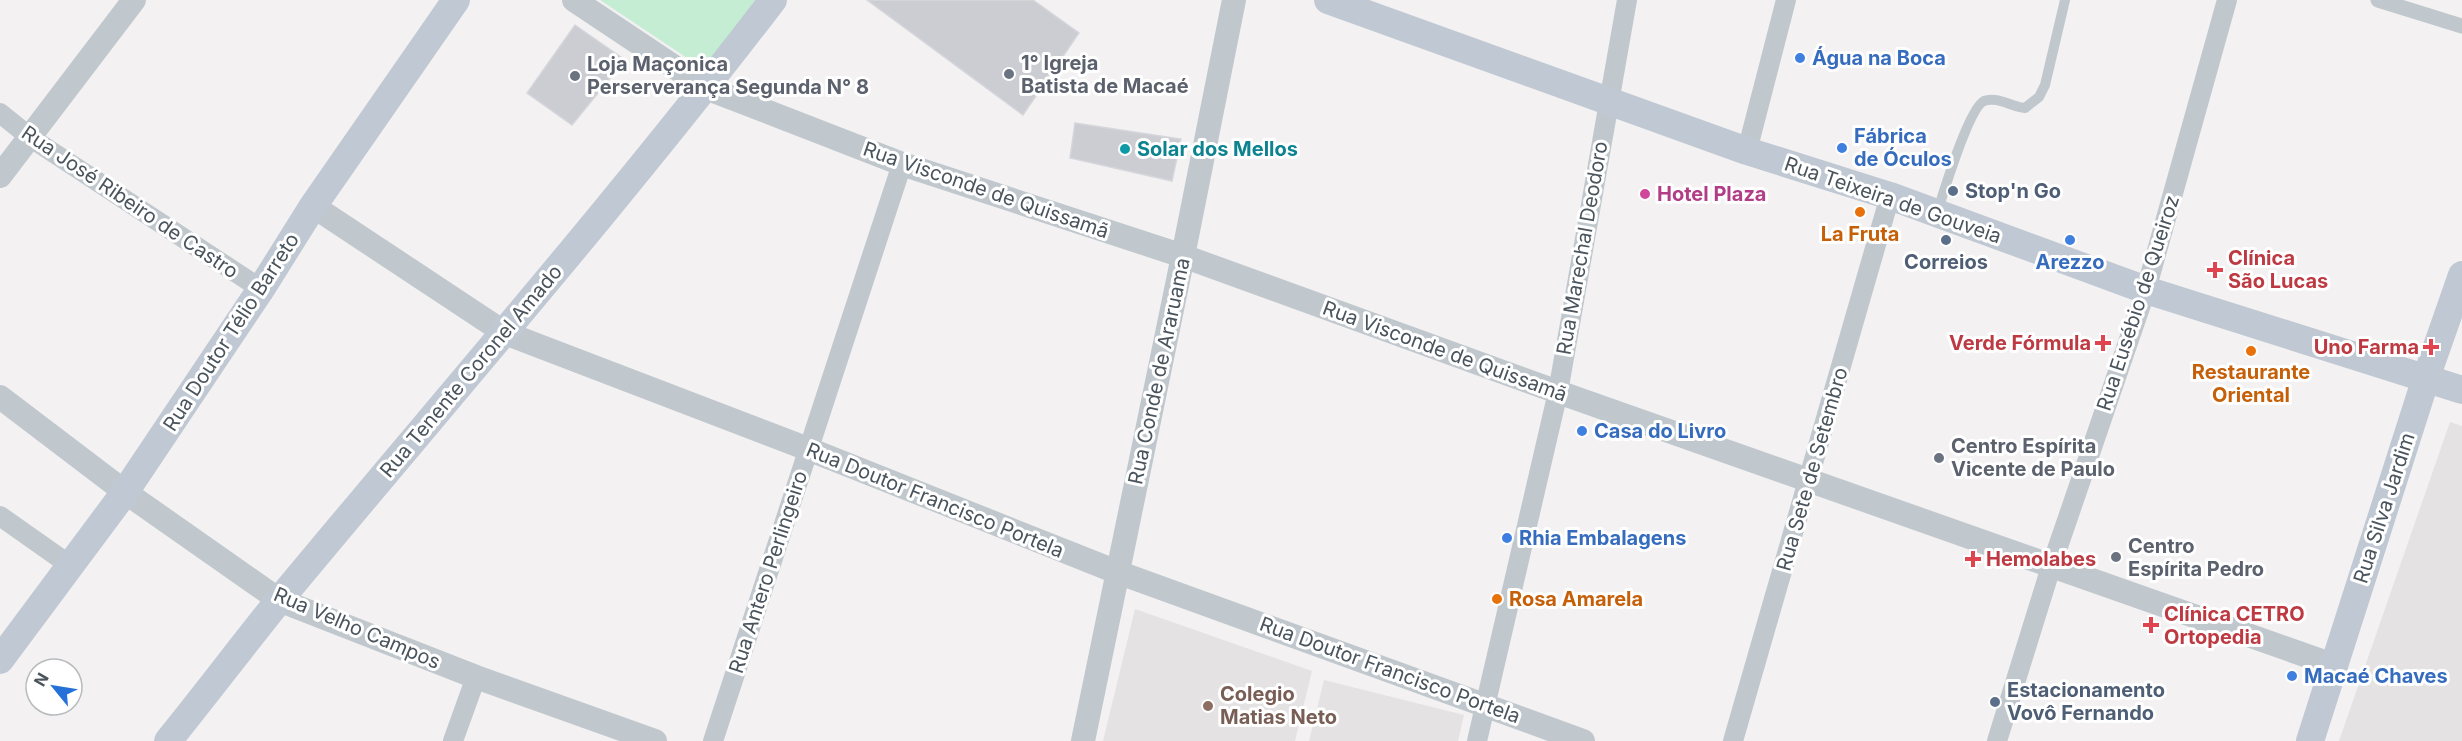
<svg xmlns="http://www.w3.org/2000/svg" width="2462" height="741" font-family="Inter,sans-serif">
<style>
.education{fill:#e4e2e2}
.green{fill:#c4edd4}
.building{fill:#cbcdd3;stroke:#d6d7dc;stroke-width:1.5}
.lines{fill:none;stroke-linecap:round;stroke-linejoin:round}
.service{stroke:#c0c8ce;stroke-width:10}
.pedestrian{stroke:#c0c8ce;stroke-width:15}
.minor{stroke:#c0c8ce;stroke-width:20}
.tertiary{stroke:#c0c8ce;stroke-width:24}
.secondary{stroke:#c0c9d3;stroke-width:28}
.shop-dot{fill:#3f7fe0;stroke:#fff;stroke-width:2}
.worship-dot{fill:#6b7280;stroke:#fff;stroke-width:2}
.culture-dot{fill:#0f9aa8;stroke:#fff;stroke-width:2}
.service-dot{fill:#5c6f8a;stroke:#fff;stroke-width:2}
.hotel-dot{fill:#d1479c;stroke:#fff;stroke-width:2}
.food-dot{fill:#e8710a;stroke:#fff;stroke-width:2}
.health-dot{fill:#e0444e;stroke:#fff;stroke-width:2}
.education-dot{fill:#8d6e63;stroke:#fff;stroke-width:2}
.labels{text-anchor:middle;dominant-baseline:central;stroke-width:6;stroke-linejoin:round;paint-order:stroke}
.shop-label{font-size:20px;font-weight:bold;fill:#366cbe;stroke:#fff;text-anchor:start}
.worship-label{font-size:20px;font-weight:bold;fill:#5b616d;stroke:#fff;text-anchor:start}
.culture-label{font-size:20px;font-weight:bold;fill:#0d838f;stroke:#fff;text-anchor:start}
.street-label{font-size:20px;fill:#4a545d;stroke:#fff}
.service-label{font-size:20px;font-weight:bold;fill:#4e5e75;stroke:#fff;text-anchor:start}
.hotel-label{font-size:20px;font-weight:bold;fill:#b23c85;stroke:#fff;text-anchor:start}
.food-label{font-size:20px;font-weight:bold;fill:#c56008;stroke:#fff}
.health-label{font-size:20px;font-weight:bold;fill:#be3a42;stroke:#fff;text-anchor:start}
.education-label{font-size:20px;font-weight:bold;fill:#785e54;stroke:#fff;text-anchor:start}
</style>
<rect width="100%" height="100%" fill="#f3f1f1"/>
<g class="education">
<path d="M2450,422L2462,426V741H2339Z"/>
<path d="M1135,609L1312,671L1295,741H1103Z"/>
<path d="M1324,680L1464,715L1458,741H1309Z"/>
</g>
<path class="green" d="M600,0H763L705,70Z"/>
<g class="building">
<path d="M867,0H1033L1079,33L1023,115Z"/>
<path d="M575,25L625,60L572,125L527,93Z"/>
<path d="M1075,123L1181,139L1172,181L1070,158Z"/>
</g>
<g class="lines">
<path class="service" d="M1937,213C1943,194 1969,108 1984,101C1997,96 2012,107 2025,108L2039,97L2045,85L2065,0"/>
<path class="pedestrian" d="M2378,0L2462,26"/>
<g class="minor">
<path d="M0,113L31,138L261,289"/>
<path d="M1747,151L1786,0"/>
<path d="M0,516L71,566"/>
<path d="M453,741L476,677"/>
<path d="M713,741L902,164"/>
<path d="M1477,741L1558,392L1627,0"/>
<path d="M1733,741L1890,196"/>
<path d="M1997,741L2051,567L2146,290L2227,0"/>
</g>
<g class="tertiary">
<path d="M574,0L706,88L902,164L1183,256L1558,392L2333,665"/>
<path d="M0,176L134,0"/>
<path d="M313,206L505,333L808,449L1117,572L1583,741"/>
<path d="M0,397L125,492L279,600L476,677L655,741"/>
<path d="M1083,741L1183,256L1234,0"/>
</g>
<g class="secondary">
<path d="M1328,0L1747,151L1890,196L2146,290L2462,390"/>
<path d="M0,660L125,492L261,289L313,206L456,0"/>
<path d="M168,741C206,694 243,645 281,598C446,399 616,205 773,0"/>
<path d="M2310,741L2426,378L2462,275"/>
</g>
</g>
<g class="shop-dot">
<circle cx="1800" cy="58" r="6"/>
<circle cx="1842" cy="148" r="6"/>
<circle cx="2070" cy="240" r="6"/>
<circle cx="1582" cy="431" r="6"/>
<circle cx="1507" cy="538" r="6"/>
<circle cx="2292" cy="676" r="6"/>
</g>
<g class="worship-dot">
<circle cx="1009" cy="74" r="6"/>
<circle cx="575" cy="76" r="6"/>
<circle cx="1939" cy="458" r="6"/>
<circle cx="2116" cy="557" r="6"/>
</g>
<circle class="culture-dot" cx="1125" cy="149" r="6"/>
<g class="service-dot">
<circle cx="1953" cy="191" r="6"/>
<circle cx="1946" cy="240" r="6"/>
<circle cx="1995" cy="702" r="6"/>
</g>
<circle class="hotel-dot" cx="1645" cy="194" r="6"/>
<g class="food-dot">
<circle cx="1860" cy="212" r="6"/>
<circle cx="2251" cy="351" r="6"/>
<circle cx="1497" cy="599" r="6"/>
</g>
<g class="health-dot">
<path d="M2212 261h6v6h6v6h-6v6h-6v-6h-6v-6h6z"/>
<path d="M2100 334h6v6h6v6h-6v6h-6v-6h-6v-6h6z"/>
<path d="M2428 338h6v6h6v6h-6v6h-6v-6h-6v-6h6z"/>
<path d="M1970 550h6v6h6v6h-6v6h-6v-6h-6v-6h6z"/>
<path d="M2148 616h6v6h6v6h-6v6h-6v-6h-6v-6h6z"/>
</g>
<circle class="education-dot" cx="1208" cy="706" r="6"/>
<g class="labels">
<g class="shop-label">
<text x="1812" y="58">Água na Boca</text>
<text x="1854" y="136">Fábrica<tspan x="1854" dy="23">de Óculos</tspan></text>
<text x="2070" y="262" text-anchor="middle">Arezzo</text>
<text x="1594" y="431">Casa do Livro</text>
<text x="1519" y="538">Rhia Embalagens</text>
<text x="2304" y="676">Macaé Chaves</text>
</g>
<g class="worship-label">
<text x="1021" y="63">1° Igreja<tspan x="1021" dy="23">Batista de Macaé</tspan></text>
<text x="587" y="64">Loja Maçonica<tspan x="587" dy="23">Perserverança Segunda N° 8</tspan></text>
<text x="1951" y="446">Centro Espírita<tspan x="1951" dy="23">Vicente de Paulo</tspan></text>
<text x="2128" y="546">Centro<tspan x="2128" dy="23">Espírita Pedro</tspan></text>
</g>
<g class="culture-label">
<text x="1137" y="149">Solar dos Mellos</text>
</g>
<g class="street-label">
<text transform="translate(986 190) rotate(19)">Rua Visconde de Quissamã</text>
<text transform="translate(1893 200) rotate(19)">Rua Teixeira de Gouveia</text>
<text transform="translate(130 202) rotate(34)">Rua José Ribeiro de Castro</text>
<text transform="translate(1582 248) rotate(-80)">Rua Marechal Deodoro</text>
<text transform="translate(2138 303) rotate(-72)">Rua Eusébio de Queiroz</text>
<text transform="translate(231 332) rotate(-57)">Rua Doutor Télio Barreto</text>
<text transform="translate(1445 351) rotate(20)">Rua Visconde de Quissamã</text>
<text transform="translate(471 371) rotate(-50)">Rua Tenente Coronel Amado</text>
<text transform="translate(1159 371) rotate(-78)">Rua Conde de Araruama</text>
<text transform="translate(1812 469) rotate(-74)">Rua Sete de Setembro</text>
<text transform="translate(935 500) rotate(22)">Rua Doutor Francisco Portela</text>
<text transform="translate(2384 508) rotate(-72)">Rua Silva Jardim</text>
<text transform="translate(768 572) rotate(-72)">Rua Antero Perlingeiro</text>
<text transform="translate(357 628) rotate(23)">Rua Velho Campos</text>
<text transform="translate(1390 670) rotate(20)">Rua Doutor Francisco Portela</text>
</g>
<g class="service-label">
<text x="1965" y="191">Stop'n Go</text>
<text x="1946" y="262" text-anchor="middle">Correios</text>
<text x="2007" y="690">Estacionamento<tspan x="2007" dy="23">Vovô Fernando</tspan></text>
</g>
<g class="hotel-label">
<text x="1657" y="194">Hotel Plaza</text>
</g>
<g class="food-label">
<text x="1860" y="234">La Fruta</text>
<text x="2251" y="372">Restaurante<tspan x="2251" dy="23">Oriental</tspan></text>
<text x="1509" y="599" text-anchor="start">Rosa Amarela</text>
</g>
<g class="health-label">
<text x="2228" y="258">Clínica<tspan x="2228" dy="23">São Lucas</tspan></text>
<text x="2091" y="343" text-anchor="end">Verde Fórmula</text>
<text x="2419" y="347" text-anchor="end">Uno Farma</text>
<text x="1986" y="559">Hemolabes</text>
<text x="2164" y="614">Clínica CETRO<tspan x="2164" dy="23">Ortopedia</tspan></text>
</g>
<g class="education-label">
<text x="1220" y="694">Colegio<tspan x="1220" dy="23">Matias Neto</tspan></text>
</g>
</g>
<g transform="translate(54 687) rotate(300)"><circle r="28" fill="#ffffff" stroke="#b7bbbe" stroke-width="1.5"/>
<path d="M0-4.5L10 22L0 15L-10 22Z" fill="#2671d8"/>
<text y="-9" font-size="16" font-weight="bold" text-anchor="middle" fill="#4a545d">N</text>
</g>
</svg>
